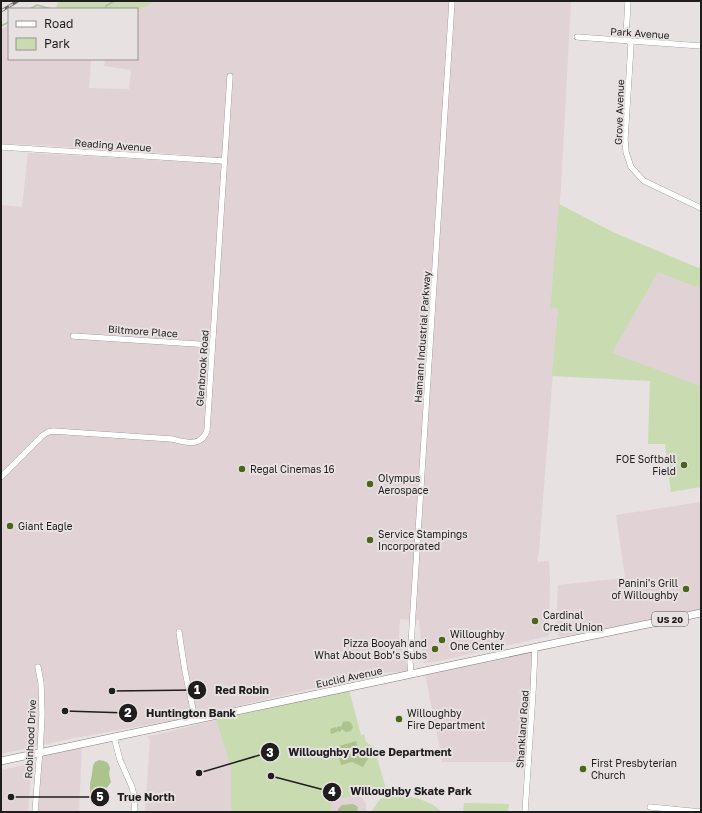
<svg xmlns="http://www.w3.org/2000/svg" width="702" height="813" font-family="'Golos Text',sans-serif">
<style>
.built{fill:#e0d2d5}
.green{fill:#c8dbb1}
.water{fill:#acc38d}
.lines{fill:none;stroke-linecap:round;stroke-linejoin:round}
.stream{stroke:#acc38d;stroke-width:1.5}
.minor-casing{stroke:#807b7c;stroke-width:6}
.major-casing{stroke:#807b7c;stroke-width:8}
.minor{stroke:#fff;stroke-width:5.5}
.major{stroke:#fff;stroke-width:7}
.rail-casing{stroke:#666364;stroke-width:3}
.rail{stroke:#e7e1e2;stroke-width:1.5;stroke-dasharray:4.5;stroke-linecap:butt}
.poi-dot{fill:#4b6618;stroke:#e7e1e2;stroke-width:1.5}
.labels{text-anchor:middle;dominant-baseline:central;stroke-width:4;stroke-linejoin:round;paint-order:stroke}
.shield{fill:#e7e1e2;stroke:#5b5859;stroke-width:1}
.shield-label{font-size:9px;font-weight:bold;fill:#1f1d1e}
.street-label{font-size:10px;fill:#1f1d1e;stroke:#e7e1e2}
.poi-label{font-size:10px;fill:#1f1d1e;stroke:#e7e1e2;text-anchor:start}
.leader{fill:none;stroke:#1f1d1e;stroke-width:1.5}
.callout-dot{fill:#1f1d1e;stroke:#e7e1e2;stroke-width:1.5}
.mark-label{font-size:12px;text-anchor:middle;font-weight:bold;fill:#fff}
.callout-label{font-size:11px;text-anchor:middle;font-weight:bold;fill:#1f1d1e;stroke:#e7e1e2;stroke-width:4;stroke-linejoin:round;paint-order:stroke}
</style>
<rect width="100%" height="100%" fill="#e7e1e2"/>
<g class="built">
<path d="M156,1H571L561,188L550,307L558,308L539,550L537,562L549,561L550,579L549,636L439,661L424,663L422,655L419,620L400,619L399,637L409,671L380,673L185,718L69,739L1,754V205L22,207L28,153L134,159L190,162V155L37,145L1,144V30L9,25V59H91L89,88L129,89L131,70L104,66L105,59H137V11Z"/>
<path d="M658,272L701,289L700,386L611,354Z"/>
<path d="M701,502V610L560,637L556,630L558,585L625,578L616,515Z"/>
<path d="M533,651L526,762H442V758L425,674Z"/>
<path d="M216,720L231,768V812H145L150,740L147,736L155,735Z"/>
<path d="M82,746L79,812H38L42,754Z"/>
<path d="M24,765L28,766L31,767V770L28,812H1V770Z"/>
<path d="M360,795L366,804V812H331V801Z"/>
</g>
<g class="green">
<path d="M60,1H156L137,11V9H56L57,4Z"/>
<path d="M559,204L615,233L701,269V289L658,272L612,353L700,386H701V487L671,492L665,444H648L650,381L552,376L558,308H550Z"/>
<path d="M349,690L361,735L364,734L366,742L374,747L386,789L331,801V812H231V768L216,720Z"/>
<path d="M398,795C414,797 430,800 442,812H371L380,799Z"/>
<path d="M464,803L509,804L508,812H463Z"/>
</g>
<g class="water">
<path d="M348,721L351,723L353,727L351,731L346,732L342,729L340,732L337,731V732L331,734L330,729L336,727L337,728L338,726L341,727L343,722Z"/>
<path d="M356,741L358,750L349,754L359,751L369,757L363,767L352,762L341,765L336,747Z"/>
<path d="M99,760L104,761L108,763L110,768L109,774L111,782C108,788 99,795 93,798L90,796V784L92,774L93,766L95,762Z"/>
<path d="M353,804L358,807L357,812H337L338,809L342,805Z"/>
</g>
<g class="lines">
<g class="stream">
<path d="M30,9L37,5L51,9"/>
<path d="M105,9L106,6L114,1"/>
<path d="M1,26L9,22"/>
</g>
<g class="minor-casing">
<g id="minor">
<path d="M628,1L626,36L631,45L625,139L626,152L631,167L644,181L701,208"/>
<path d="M577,37L701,46"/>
<path d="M1,147L224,161"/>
<path d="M73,336L212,345"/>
<path d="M1,477L42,436L48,432L53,431L172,439C184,442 202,448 207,430L230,76"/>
<path d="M179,632L185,671L195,719"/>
<path d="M411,674L410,662L413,612L452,1"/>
<path d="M114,737L120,760L132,787L135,800L134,812"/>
<path d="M650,807L701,812"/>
<path d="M35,812L39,761L40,752L42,715L41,683L38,667"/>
<path d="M525,812L533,692L535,647"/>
</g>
</g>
<g class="major-casing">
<path id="major" d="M1,761L388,679L556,643L701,613"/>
</g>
<use href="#minor" class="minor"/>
<use href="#major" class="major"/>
<g class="rail-casing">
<path id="rail" d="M1,11L18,1"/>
</g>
<use href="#rail" class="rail"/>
</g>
<g class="poi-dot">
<circle cx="684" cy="465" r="4"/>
<circle cx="242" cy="469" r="4"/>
<circle cx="370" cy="484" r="4"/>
<circle cx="10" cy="526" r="4"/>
<circle cx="370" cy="540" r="4"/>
<circle cx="686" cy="589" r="4"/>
<circle cx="535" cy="621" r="4"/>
<circle cx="442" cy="640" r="4"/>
<circle cx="435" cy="649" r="4"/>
<circle cx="399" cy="719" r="4"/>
<circle cx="583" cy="769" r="4"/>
</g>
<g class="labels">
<rect class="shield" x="652" y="612" width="36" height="14" rx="3"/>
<g class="shield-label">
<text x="670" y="619">US 20</text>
</g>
<g class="street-label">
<text transform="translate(640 33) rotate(4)">Park Avenue</text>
<text transform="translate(619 112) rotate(-88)">Grove Avenue</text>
<text transform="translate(113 145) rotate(4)">Reading Avenue</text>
<text transform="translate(143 331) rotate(4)">Biltmore Place</text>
<text transform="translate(422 337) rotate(-86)">Hamann Industrial Parkway</text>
<text transform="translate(202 368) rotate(-86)">Glenbrook Road</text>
<text transform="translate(349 677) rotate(-12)">Euclid Avenue</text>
<text transform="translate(522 729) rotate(-86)">Shankland Road</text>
<text transform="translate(30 739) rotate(-87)">Robinhood Drive</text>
</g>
<g class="poi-label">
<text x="676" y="459" text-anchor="end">FOE Softball<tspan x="676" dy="12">Field</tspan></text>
<text x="250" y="469">Regal Cinemas 16</text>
<text x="378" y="478">Olympus<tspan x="378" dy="12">Aerospace</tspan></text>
<text x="18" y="526">Giant Eagle</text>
<text x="378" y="534">Service Stampings<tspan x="378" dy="12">Incorporated</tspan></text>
<text x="678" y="583" text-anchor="end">Panini's Grill<tspan x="678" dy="12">of Willoughby</tspan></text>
<text x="543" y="615">Cardinal<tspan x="543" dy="12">Credit Union</tspan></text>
<text x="450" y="634">Willoughby<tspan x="450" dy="12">One Center</tspan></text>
<text x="427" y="643" text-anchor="end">Pizza Booyah and<tspan x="427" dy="12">What About Bob’s Subs</tspan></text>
<text x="407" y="713">Willoughby<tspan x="407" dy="12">Fire Department</tspan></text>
<text x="591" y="763">First Presbyterian<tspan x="591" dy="12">Church</tspan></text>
</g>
</g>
<path class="leader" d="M112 691L197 690M65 711L128 713M199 773L270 752M271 776L332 792M11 797L100 797"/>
<g class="callout-dot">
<circle cx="112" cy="691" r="4"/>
<circle cx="65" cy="711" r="4"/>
<circle cx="199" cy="773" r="4"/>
<circle cx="271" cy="776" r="4"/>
<circle cx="11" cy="797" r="4"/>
<circle cx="197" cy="690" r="10"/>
<circle cx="128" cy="713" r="10"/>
<circle cx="270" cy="752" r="10"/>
<circle cx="332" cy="792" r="10"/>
<circle cx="100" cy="797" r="10"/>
</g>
<g class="mark-label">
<text x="197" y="694">1</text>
<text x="128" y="717">2</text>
<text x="270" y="757">3</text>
<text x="332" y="796">4</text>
<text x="100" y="801">5</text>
</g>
<g class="callout-label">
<text x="242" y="694">Red Robin</text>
<text x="191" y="717">Huntington Bank</text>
<text x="370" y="756">Willoughby Police Department</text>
<text x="411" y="795">Willoughby Skate Park</text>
<text x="146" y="801">True North</text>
</g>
<rect width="702" height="813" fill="none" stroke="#1f1d1e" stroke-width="4"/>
<rect x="8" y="8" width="130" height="52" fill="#e7e1e2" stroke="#979394"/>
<rect x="16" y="21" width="20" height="6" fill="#ffffff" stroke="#979394"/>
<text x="44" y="28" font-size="12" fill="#1f1d1e">Road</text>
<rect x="16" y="38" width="20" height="12" fill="#c8dbb1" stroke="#979394"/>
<text x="44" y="48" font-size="12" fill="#1f1d1e">Park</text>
</svg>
